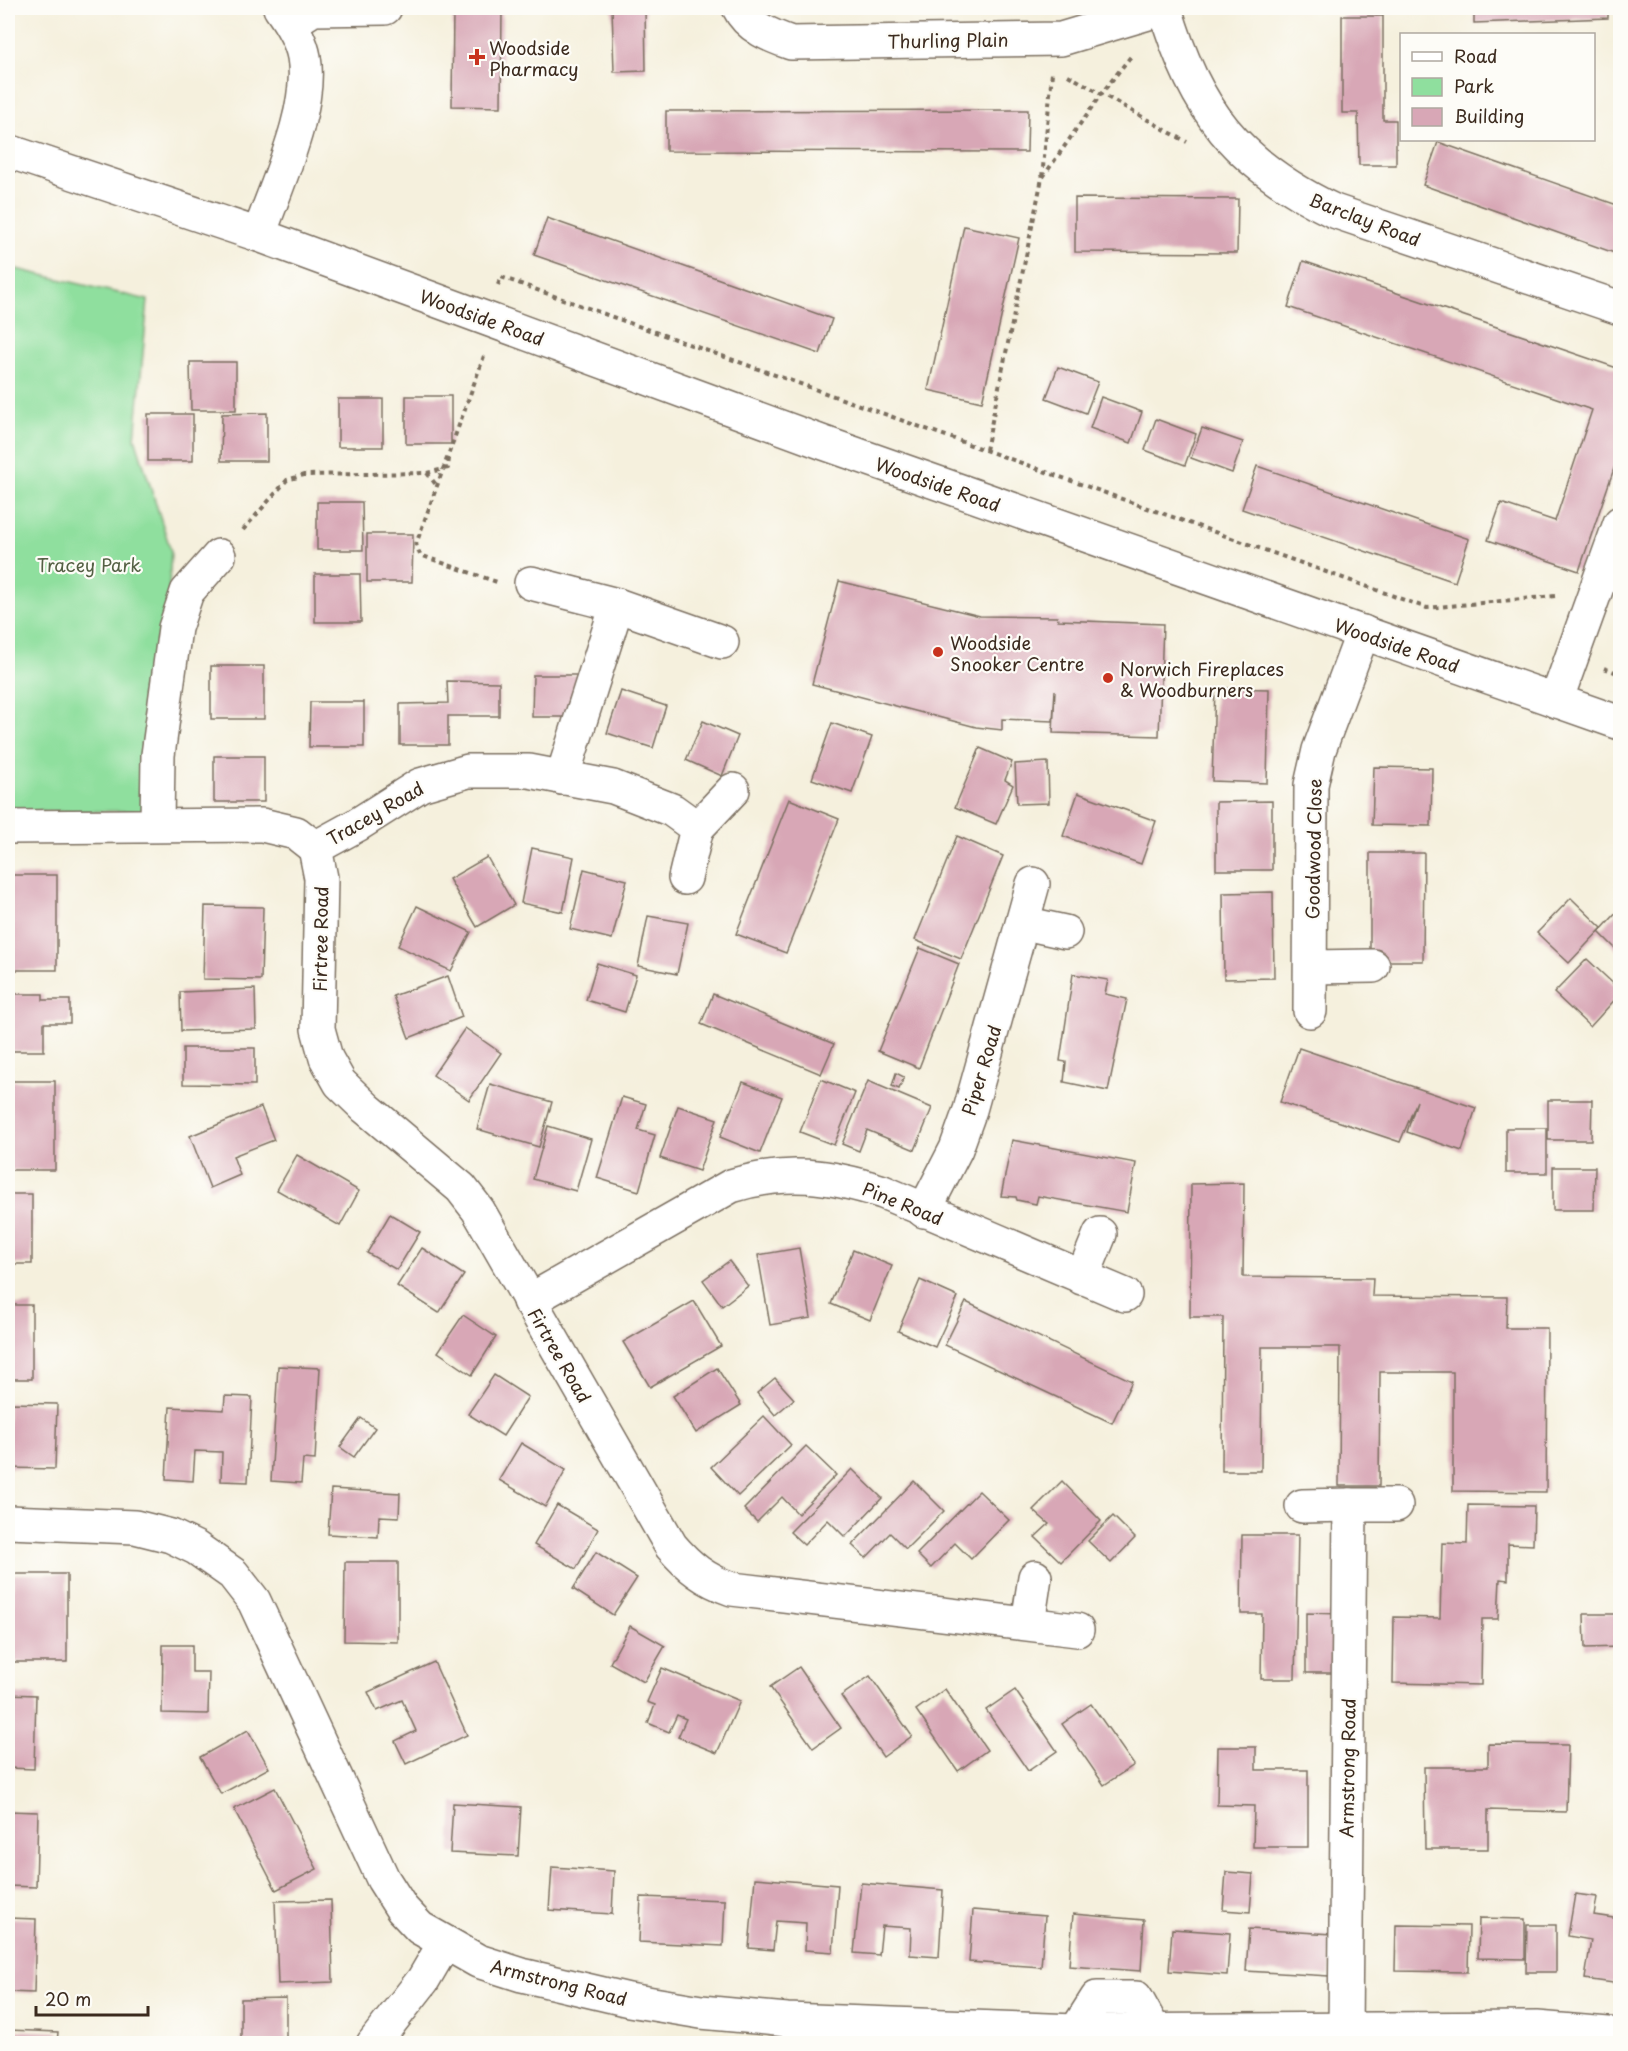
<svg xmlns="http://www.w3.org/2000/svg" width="1628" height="2051" font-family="'Playpen Sans',sans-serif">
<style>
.green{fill:#8fdf9e;stroke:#65845e;stroke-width:1.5}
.building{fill:#d8a7b6}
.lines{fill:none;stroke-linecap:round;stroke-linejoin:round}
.minor-casing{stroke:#7c6f61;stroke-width:36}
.path{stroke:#7c6f61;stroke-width:4;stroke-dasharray:4.5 4.5;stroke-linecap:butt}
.minor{stroke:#fff;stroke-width:33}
.poi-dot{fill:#c8321e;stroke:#fdfcf7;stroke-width:2}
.labels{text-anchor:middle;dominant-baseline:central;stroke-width:4.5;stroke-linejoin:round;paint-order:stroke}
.street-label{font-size:18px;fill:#3b2a1e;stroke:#fdfcf7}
.poi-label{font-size:18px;fill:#3b2a1e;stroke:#fdfcf7;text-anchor:start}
.park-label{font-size:18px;fill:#546044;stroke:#fdfcf7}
</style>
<rect width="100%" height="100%" fill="#fdfcf7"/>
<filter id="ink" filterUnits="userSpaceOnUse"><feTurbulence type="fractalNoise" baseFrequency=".0167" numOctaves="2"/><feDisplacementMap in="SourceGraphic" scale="12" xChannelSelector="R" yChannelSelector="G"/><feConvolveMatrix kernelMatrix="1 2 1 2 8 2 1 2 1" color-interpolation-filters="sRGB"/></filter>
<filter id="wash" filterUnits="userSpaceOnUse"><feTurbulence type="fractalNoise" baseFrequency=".008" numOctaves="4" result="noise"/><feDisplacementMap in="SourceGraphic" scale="24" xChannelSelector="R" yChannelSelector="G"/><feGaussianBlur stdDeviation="1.35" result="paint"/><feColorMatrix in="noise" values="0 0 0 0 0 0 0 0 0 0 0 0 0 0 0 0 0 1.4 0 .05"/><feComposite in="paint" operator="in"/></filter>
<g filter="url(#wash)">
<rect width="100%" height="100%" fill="#f5f0dd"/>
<path class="green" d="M8,267L148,300L135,438L171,551L157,811L8,812Z"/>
<g id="blocks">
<g class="building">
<path d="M453,8H502L501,107L452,106Z"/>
<path d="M612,8H645L646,71L614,72Z"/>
<path d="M1474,8H1608V18L1474,23Z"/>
<path d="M1342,16H1383V120H1396V165H1359L1358,113H1342Z"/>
<path d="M1028,110L1027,152L666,151V111Z"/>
<path d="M1438,142L1620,206V255L1423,185Z"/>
<path d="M1075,198L1238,199L1237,253L1075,252Z"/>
<path d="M547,218L832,319L820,354L534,255Z"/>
<path d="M964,226L1019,238L982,402L928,390Z"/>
<path d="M1303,261L1620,369V451L1579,571L1488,540L1501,503L1555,521L1592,410L1288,307Z"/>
<path d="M190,362H236V410H191Z"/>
<path d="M1058,367L1098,382L1086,413L1046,398Z"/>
<rect x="406" y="396" width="45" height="48"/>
<path d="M1101,397L1142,412L1131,443L1090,428Z"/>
<rect x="338" y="399" width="45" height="48"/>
<path d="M267,413V461H221L222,414Z"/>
<rect x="148" y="414" width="45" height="47"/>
<path d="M1156,419L1196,434L1185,465L1145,450Z"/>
<path d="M1202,428L1243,442L1232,473L1191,458Z"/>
<path d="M1257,466L1469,539L1455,582L1242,509Z"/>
<path d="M317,502H362L363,550H317Z"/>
<path d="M367,534H413L412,582H367Z"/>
<path d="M315,574H360L361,622H315Z"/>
<path d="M839,581L980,616L1057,617L1058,620L1163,624L1159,736L1053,733L1055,690L1053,721L1002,719V730L976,727L812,684Z"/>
<rect x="211" y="666" width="53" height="53"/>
<path d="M533,675H583L584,717H532Z"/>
<path d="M447,681L499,682V716H448V745H400V704L448,703Z"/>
<path d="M1215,688L1269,689L1267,783L1212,781Z"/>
<path d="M621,691L666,706L653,748L607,733Z"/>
<path d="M310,702H364V747H309Z"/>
<path d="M703,721L738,736L722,776L686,760Z"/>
<path d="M832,723L872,737L852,793L812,779Z"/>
<path d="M980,748L1012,762L1005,780L1013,785L996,824L955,807Z"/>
<rect x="214" y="756" width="50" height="46"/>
<path d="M1048,762L1049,803L1017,804L1015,764Z"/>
<path d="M1374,767L1432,768L1431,826L1372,825Z"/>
<path d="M1078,793L1156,821L1141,864L1063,836Z"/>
<path d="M789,799L839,819L786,953L736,934Z"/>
<path d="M1272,801V870H1216V802Z"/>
<path d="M957,836L1003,856L961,959L915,940Z"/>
<path d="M532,848L574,857L563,912L521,903Z"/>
<path d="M1370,853H1424L1423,961H1370Z"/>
<path d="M487,857L514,905L477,927L449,879Z"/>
<path d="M584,869L627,880L612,939L570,929Z"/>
<rect x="8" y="875" width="49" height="95"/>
<path d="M1273,892L1274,978L1224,979L1223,893Z"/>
<path d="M1571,898L1602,928L1569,963L1537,933Z"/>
<path d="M205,906L263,907L261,980L203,979Z"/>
<path d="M417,906L471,932L451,971L398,946Z"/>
<path d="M1620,909V953L1599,932Z"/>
<path d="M648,916L688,923L677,974L638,966Z"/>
<path d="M920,948L959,964L919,1068L878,1051Z"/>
<path d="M1587,959L1620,990V994L1590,1027L1554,993Z"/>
<path d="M597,963L636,975L625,1012L586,1000Z"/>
<path d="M1073,974L1108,980L1105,994L1127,999L1108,1091L1064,1082L1066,1062L1060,1061Z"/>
<path d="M448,976L462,1017L409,1038L393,996Z"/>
<path d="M255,989L256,1029L181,1031L180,992Z"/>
<path d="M8,994H43V1000H70V1023H44V1051H8Z"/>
<path d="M713,994L834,1044L821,1074L701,1024Z"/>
<path d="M465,1028L501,1053L469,1100L433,1075Z"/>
<path d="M183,1048H255V1085L183,1084Z"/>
<path d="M1299,1048L1476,1108L1462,1151L1407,1132L1417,1101L1400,1142L1280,1102Z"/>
<path d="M896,1073L904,1077L899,1089L892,1086Z"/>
<path d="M821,1079L855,1093L834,1145L800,1132Z"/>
<rect x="8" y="1081" width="47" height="89"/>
<path d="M868,1081L932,1108L915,1150L867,1130L859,1151L842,1144Z"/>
<path d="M743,1082L782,1097L760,1153L720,1137Z"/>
<path d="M490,1084L552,1102L539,1147L477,1129Z"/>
<path d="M622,1097L646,1104L638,1130L655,1135L639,1191L597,1178Z"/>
<path d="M1548,1100H1592L1591,1140H1548Z"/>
<path d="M678,1106L717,1119L699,1171L660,1158Z"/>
<path d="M261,1107L274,1140L233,1156L240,1175L210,1188L190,1136Z"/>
<path d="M548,1126L591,1139L576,1191L533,1179Z"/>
<rect x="1506" y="1128" width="41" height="45"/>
<path d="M1012,1140L1136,1163L1127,1212L1038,1196L1036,1204L1017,1200L1016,1197L1001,1196Z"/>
<path d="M297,1155L359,1191L340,1226L277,1190Z"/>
<path d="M1553,1167H1595L1594,1210H1553Z"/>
<path d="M1244,1183L1243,1277L1373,1278L1372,1296L1507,1297L1506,1328H1547L1546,1492L1453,1491V1372H1380L1379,1486H1339L1340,1347H1262L1261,1471H1222L1223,1317H1190L1191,1184Z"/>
<rect x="8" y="1194" width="24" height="70"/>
<path d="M390,1214L420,1232L397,1270L367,1253Z"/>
<path d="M422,1248L464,1275L439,1313L397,1286Z"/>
<path d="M799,1248L811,1318L770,1325L758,1255Z"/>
<path d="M853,1250L892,1266L870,1320L831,1304Z"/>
<path d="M729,1261L748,1286L722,1306L703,1280Z"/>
<path d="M920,1280L958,1297L935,1347L898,1331Z"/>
<path d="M694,1301L721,1346L650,1387L623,1342Z"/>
<path d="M966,1302L1132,1381L1112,1423L945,1345Z"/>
<rect x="8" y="1305" width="24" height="74"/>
<path d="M463,1315L496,1337L472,1375L438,1352Z"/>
<path d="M278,1366L320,1368L315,1460L303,1459L301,1483L271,1481Z"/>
<path d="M717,1368L741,1405L696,1433L673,1396Z"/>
<path d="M494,1375L528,1397L503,1436L468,1414Z"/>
<path d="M775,1378L794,1399L775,1415L757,1393Z"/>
<path d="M225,1396L252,1397L248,1482L221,1481L222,1452L195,1451L193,1481L166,1479L170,1407L224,1410Z"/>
<path d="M8,1403L57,1404L55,1469L8,1468Z"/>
<path d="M764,1416L791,1445L738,1496L711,1467Z"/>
<path d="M361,1418L375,1428L354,1457L340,1447Z"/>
<path d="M521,1443L566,1470L545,1507L499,1480Z"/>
<path d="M806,1446L836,1475L798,1514L782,1497L757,1522L744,1509Z"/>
<path d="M852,1469L882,1498L845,1537L828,1520L804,1545L790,1532Z"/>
<path d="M914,1481L944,1511L906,1549L890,1533L866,1558L852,1545Z"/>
<path d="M1062,1481L1101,1521L1061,1562L1035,1537L1049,1524L1033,1510Z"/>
<path d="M331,1489L400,1493L399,1517L379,1516L378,1537L328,1534Z"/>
<path d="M979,1491L1009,1520L971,1559L955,1543L931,1568L917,1554Z"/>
<path d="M557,1505L598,1529L576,1569L534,1545Z"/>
<path d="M1468,1505L1534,1506L1533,1545L1508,1544V1580L1500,1579L1498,1619H1482L1481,1685L1393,1683L1394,1617L1440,1618L1442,1543L1467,1544Z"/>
<path d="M1113,1516L1135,1538L1111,1563L1088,1541Z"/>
<path d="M1242,1535H1298L1295,1679H1261L1262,1614H1241Z"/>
<path d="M596,1552L637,1578L613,1615L573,1589Z"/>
<path d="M345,1562H398V1642L344,1641Z"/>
<path d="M13,1574H67V1662H12Z"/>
<path d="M1306,1613L1343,1614L1342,1673H1306Z"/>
<path d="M1584,1614H1620V1647L1585,1648Z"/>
<path d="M630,1626L665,1646L644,1682L610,1663Z"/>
<path d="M163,1645H192V1672H209L208,1714L162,1713Z"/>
<path d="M434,1662L467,1735L406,1764L395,1741L416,1731L402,1700L377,1711L368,1692Z"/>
<path d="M799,1667L841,1728L813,1748L770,1687Z"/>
<path d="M662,1668L740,1701L717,1753L678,1737L686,1719L677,1715L669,1732L648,1723L655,1705L647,1702Z"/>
<path d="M870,1676L912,1736L883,1757L841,1696Z"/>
<path d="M945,1689L987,1750L958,1771L916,1710Z"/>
<path d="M1015,1690L1057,1751L1028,1771L986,1710Z"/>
<path d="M8,1694L36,1695L34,1769L8,1768Z"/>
<path d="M1091,1704L1134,1765L1104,1785L1062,1724Z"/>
<path d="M248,1730L269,1768L221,1794L200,1757Z"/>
<path d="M1488,1744L1568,1745L1566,1812L1488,1810V1849H1425L1424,1767H1488Z"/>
<path d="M1218,1747H1256V1770H1308V1847H1253L1254,1806L1217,1805Z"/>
<path d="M275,1788L317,1869L276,1890L234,1809Z"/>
<path d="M453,1803L521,1807L518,1856L450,1853Z"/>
<path d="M8,1811L38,1812L36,1887L8,1886Z"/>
<path d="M552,1867L614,1871L612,1914L549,1910Z"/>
<path d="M1226,1872L1253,1874L1250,1912L1223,1910Z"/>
<path d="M755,1878L838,1885L833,1952L805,1950L806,1923L776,1921L773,1950L749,1948Z"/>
<path d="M861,1883L943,1890L939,1957L910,1955L911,1928L882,1926L879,1955L854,1953Z"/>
<path d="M1575,1894L1597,1897L1594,1915L1620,1919V1984L1585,1979L1591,1940L1568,1936Z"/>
<path d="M641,1897L725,1900L723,1946L639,1942Z"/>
<path d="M331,1900L333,1982L278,1984L275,1901Z"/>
<path d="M973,1910L1045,1916L1041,1967L969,1962Z"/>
<path d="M1073,1914L1144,1920L1141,1971L1069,1966Z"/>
<path d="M8,1918L36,1919L34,1993L8,1992Z"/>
<path d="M1479,1918L1525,1919V1959L1478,1958Z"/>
<path d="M1396,1925L1469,1926L1468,1972L1395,1971Z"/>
<path d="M1527,1925H1556V1972H1526Z"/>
<path d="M1172,1929L1230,1933L1227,1975L1169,1971Z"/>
<path d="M1249,1929L1332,1934L1329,1976L1246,1971Z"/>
<path d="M286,1998V2043H241V1999Z"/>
<path d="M8,2030L58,2032L57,2043H8Z"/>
</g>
</g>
</g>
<g filter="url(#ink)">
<use href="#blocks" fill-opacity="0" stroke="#7c6f61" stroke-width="1.5"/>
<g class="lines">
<g class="minor-casing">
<g id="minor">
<path d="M739,8C748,27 771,36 791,43L1061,39L1165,8"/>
<path d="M1165,8C1194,110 1238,165 1334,211L1620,308"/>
<path d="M291,23L313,9L385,8"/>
<path d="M8,151L259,235L824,443L1620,723"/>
<path d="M259,235C276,185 313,109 304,57C301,40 290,22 280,8"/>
<path d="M531,583L617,605"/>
<path d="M1556,701L1620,523"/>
<path d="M562,778L617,605L722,642"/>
<path d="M157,825L158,755L175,628L187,592L219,556"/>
<path d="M8,827L262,825L296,833L315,848L357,825L420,785L468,771H529L613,787L672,810L697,828L685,878"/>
<path d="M697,828L733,790"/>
<path d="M315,848L321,878L318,1029L326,1058L340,1083L366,1108L461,1188L478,1210L671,1546C689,1567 705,1580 732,1589L1077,1630"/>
<path d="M1024,923L1065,932"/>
<path d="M1311,967L1373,966"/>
<path d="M1310,1011L1311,785L1319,750L1363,632"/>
<path d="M924,1211L956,1149L970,1110L1033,884"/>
<path d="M1082,1278L1100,1234"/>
<path d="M529,1301L731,1186C785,1169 830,1175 883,1192L1125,1295"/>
<path d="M1302,1506L1350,1505"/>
<path d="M8,1522L135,1527L171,1536L196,1548L233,1574L254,1601L383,1879L402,1909L420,1928L478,1961L522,1975L629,2000L701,2012L787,2020L1076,2031L1537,2028L1620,2035"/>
<path d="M1028,1623L1035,1577"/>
<path d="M1345,2031L1350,1505H1396"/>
<path d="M373,2044L423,1980L444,1944"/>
<path d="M1082,2044L1076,2031L1097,1998H1136L1155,2032L1148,2044"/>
</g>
</g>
<g class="path">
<path d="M1068,75L1187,142"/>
<path d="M1043,177L1101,94L1132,55"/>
<path d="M498,285L501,277L1427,608L1555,596"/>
<path d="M484,356L416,544L420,555L497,582"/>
<path d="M986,450L1042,178L1052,73"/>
<path d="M427,473L437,486"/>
<path d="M243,530L287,480L304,475L427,473L448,468L449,458"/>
<path d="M1604,668L1620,674"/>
</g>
<use href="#minor" class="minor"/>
</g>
</g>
<g class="poi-dot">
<path d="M474 48h6v6h6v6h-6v6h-6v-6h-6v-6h6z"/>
<circle cx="938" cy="652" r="6"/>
<circle cx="1108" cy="678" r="6"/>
</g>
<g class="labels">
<g class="street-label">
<text transform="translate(948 40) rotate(-1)">Thurling Plain</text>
<text transform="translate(1365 219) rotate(21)">Barclay Road</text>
<text transform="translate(482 317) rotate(20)">Woodside Road</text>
<text transform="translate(938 484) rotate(19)">Woodside Road</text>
<text transform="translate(1397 645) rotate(19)">Woodside Road</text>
<text transform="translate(375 813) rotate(-30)">Tracey Road</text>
<text transform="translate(1313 849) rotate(-89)">Goodwood Close</text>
<text transform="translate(320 939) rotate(-89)">Firtree Road</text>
<text transform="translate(981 1070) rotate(-73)">Piper Road</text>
<text transform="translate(903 1203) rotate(22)">Pine Road</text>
<text transform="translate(560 1355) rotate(60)">Firtree Road</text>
<text transform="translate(1347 1768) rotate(-89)">Armstrong Road</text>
<text transform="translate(559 1982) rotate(14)">Armstrong Road</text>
</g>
<g class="poi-label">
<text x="489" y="47">Woodside<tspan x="489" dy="21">Pharmacy</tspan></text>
<text x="950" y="642">Woodside<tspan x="950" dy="21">Snooker Centre</tspan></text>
<text x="1120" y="668">Norwich Fireplaces<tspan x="1120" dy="21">&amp; Woodburners</tspan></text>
</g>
<g class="park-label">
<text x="89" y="564">Tracey Park</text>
</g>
</g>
<rect width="1628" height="2051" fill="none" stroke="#fdfcf7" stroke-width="30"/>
<rect x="1400" y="33" width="195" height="108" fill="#fdfcf7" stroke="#afa8a0" stroke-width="1.5"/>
<rect x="1412" y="52" width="30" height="9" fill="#ffffff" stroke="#afa8a0" stroke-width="1.5"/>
<text x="1454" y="63" font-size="18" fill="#3b2a1e">Road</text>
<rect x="1412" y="78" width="30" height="18" fill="#8fdf9e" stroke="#afa8a0" stroke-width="1.5"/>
<text x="1454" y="93" font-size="18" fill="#3b2a1e">Park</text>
<rect x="1412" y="108" width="30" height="18" fill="#d8a7b6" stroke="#afa8a0" stroke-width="1.5"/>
<text x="1454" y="123" font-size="18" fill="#3b2a1e">Building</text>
<path d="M36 2006v9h112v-9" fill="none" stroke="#3b2a1e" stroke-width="3"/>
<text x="45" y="2006" font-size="18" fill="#3b2a1e" stroke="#fdfcf7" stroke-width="4.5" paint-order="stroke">20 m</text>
</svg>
